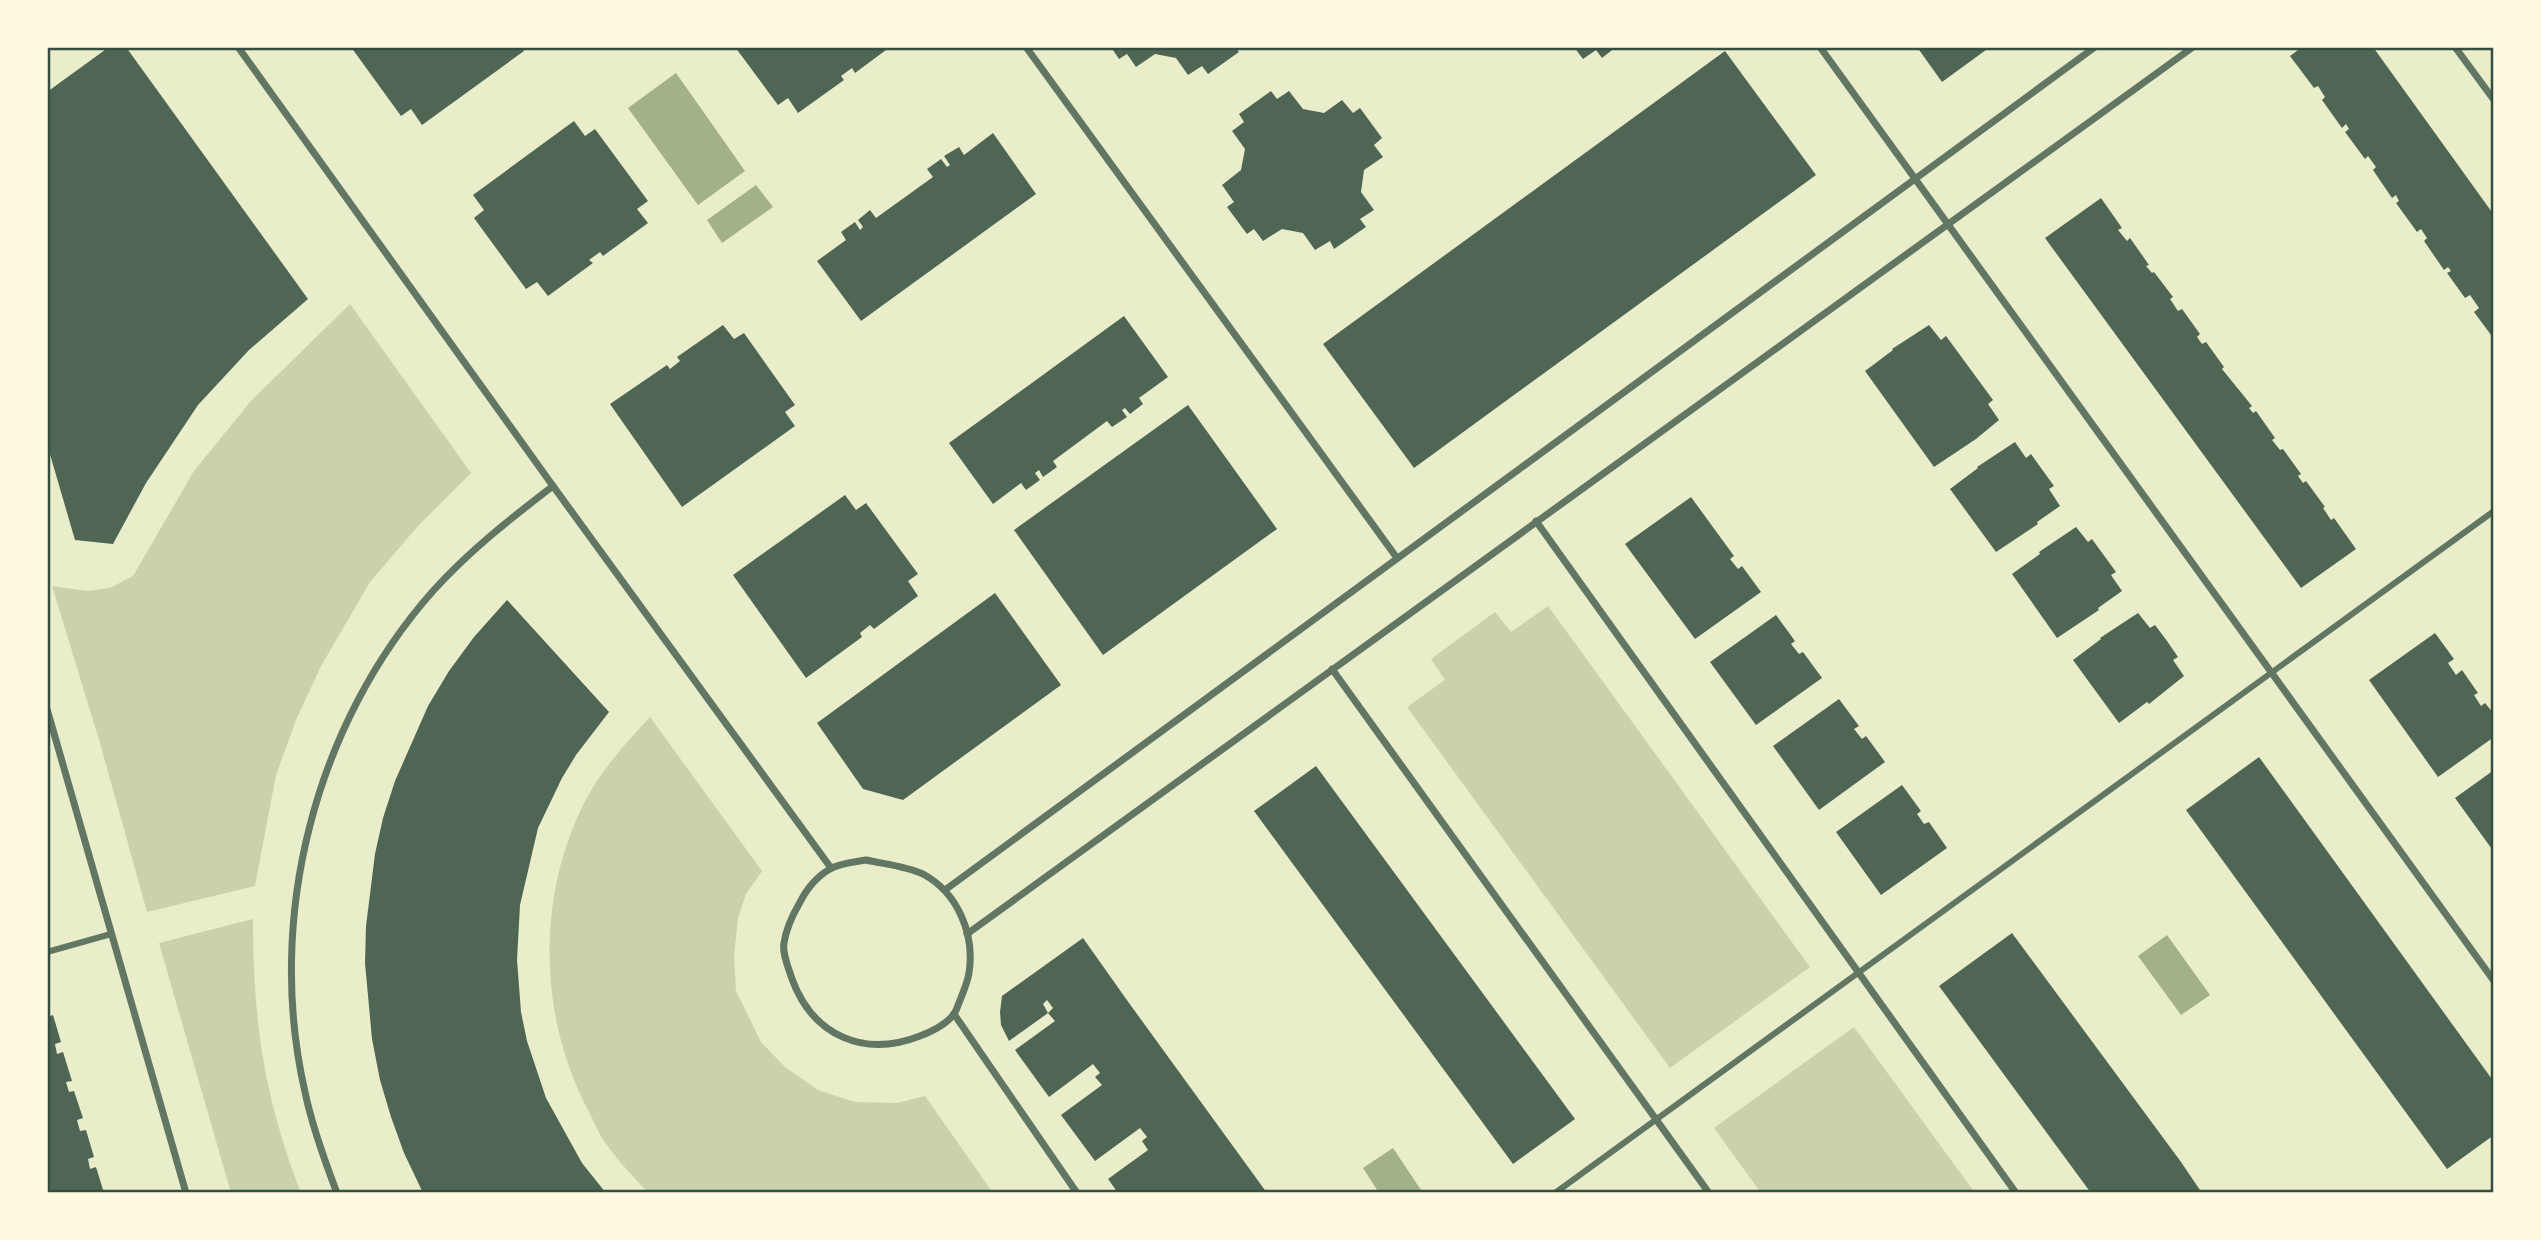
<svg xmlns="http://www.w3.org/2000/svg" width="2541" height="1240" font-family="Cabin,sans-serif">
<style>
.green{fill:#cad2ad}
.water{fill:#a3b18a}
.building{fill:#4f6655}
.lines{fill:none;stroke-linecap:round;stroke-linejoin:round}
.pedestrian{stroke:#617663;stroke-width:6}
.minor{stroke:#617663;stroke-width:7}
.neatline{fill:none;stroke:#344e41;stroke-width:2.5}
</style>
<rect width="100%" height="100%" fill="#e9edc9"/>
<g class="green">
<path d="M350,304L471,473L418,526L370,582L321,666L296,720L276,775L255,886L147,912L100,743L52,586L87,591L110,588L133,576L194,471L251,401Z"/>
<path d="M1548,606L1810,967L1670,1068L1407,707L1445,680L1431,659L1495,612L1511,632Z"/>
<path d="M650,717L762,871L746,894L738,918L734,957L736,991L761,1042L785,1067L818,1090L855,1102L897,1103L925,1096L993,1193H648C634,1177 619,1162 607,1145C599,1135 595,1123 589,1112C539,1018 536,901 583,805C600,771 625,744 650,717Z"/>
<path d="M253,919C253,1022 264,1097 301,1193H231L159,943Z"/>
<path d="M1854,1027L1975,1193H1761L1714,1128Z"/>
</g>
<g class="water">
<path d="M676,73L745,171L698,205L628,108Z"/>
<path d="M756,185L773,207L722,243L707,220Z"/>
<path d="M2167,935L2210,995L2181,1015L2138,956Z"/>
<path d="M1393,1148L1423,1193H1379L1363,1168Z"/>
</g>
<g class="building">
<path d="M109,47H126L308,299L249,350L198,405L146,483L113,544L75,540L47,444V92Z"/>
<path d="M351,47H521L524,51L422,125L411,109L401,116Z"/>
<path d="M735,47H890L855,73L852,68L841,76L844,80L798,113L788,98L778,105Z"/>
<path d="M1111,47H1235L1239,52L1208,74L1202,66L1188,75L1176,58L1155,54L1136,67L1127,54L1119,59Z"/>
<path d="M1574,47H1616L1602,58L1596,50L1583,59Z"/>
<path d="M1917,47H1990L1942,82Z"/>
<path d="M2302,47H2373L2494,215V333L2491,335L2474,312L2479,308L2470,295L2465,298L2447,273L2451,271L2448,267L2444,270L2424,241L2427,238L2421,229L2417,232L2396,203L2399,201L2396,195L2392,198L2373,170L2376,167L2368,156L2365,159L2345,132L2349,129L2346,124L2342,128L2322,100L2325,97L2318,86L2314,88L2290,56Z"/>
<path d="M1725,51L1816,175L1414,468L1323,344Z"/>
<path d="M1271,91L1277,99L1289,91L1303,109L1324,113L1342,100L1353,113L1360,108L1382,138L1374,145L1383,157L1364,170L1361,192L1374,210L1360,219L1366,227L1334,249L1330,241L1315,250L1303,233L1282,229L1263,241L1254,229L1247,234L1227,207L1234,202L1222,185L1241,170L1245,149L1232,131L1244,122L1239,114Z"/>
<path d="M574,121L585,136L595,129L648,201L637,209L648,223L603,256L600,252L589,260L593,263L548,296L537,282L526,289L474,218L484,210L473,195Z"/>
<path d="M993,133L1036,194L861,321L817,261L846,240L841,232L855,222L860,230L863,227L858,220L870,210L876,218L933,177L927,169L941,159L947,167L950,165L944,156L959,147L964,155Z"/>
<path d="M2101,198L2122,228L2118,230L2127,241L2130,238L2149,265L2146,266L2152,273L2154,272L2173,297L2170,299L2178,311L2182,309L2200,334L2197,337L2202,344L2206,342L2224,367L2222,369L2252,406L2249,408L2253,413L2256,411L2275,438L2272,440L2280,450L2283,449L2301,474L2298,476L2303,483L2306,481L2325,507L2323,508L2331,520L2334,518L2356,549L2301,588L2045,238Z"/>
<path d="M1124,316L1168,377L1139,398L1143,404L1130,414L1125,408L1122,410L1127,417L1112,427L1107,421L1053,461L1057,467L1043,477L1039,470L1035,473L1040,480L1026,490L1021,483L993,504L949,443Z"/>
<path d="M723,325L734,339L744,333L795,405L785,412L795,426L682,507L610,404L667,365L670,369L680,361L677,357Z"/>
<path d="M1929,325L1941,340L1946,336L1993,400L1988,404L1999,420L1976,439L1934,467L1865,371L1893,350L1892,349Z"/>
<path d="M1188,405L1277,529L1103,655L1014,530Z"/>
<path d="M2015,442L2026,458L2031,454L2054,486L2049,489L2060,506L2037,522L2038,524L1996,552L1950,489L1978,468L1977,467Z"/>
<path d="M845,495L856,510L866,503L918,574L908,581L918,596L874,629L870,625L860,633L862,637L806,678L733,575Z"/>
<path d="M1691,497L1734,556L1730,559L1738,569L1742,566L1761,592L1695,639L1625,544Z"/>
<path d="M2076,527L2088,542L2092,539L2116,572L2111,575L2122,591L2098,608L2099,610L2057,638L2012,574L2040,554L2039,552Z"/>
<path d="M995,593L1061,685L903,800L863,789L817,723Z"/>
<path d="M507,600L609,712L576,755L562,778L538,828L520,905L517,960L521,1012L527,1041L546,1098L582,1163L606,1193H423L404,1153L391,1117L380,1080L372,1039L365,963L366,926L375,854L383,818L395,781L428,706L449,671L474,637Z"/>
<path d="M2138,613L2150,628L2155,625L2167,641L2178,657L2173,660L2184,676L2149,704L2147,702L2119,723L2073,660L2101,639L2100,638Z"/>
<path d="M1776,615L1795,641L1791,644L1799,654L1803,652L1822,678L1756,725L1710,662Z"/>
<path d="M2435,633L2454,659L2448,663L2456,675L2462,670L2478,693L2474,695L2481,706L2485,703L2494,714V737L2438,777L2369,680Z"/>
<path d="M1839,699L1859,726L1854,729L1862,739L1866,736L1885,762L1819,810L1773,746Z"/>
<path d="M2259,757L2494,1082V1135L2447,1169L2186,810Z"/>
<path d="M1316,766L1575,1119L1513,1164L1254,811Z"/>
<path d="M2494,770V852L2455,798Z"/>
<path d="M1902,785L1921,811L1917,814L1924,824L1929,822L1947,848L1881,895L1836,832Z"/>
<path d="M2012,933L2181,1162L2202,1193H2091L1939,986Z"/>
<path d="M1083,938L1129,1003L1267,1193H1118L1108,1179L1148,1150L1142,1141L1147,1137L1140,1128L1095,1161L1061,1115L1102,1085L1095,1077L1100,1073L1093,1064L1049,1097L1015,1050L1055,1021L1048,1013L1053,1008L1047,1000L1043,1004L1048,1013L1009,1041L1001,1025L1000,1012L1002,996Z"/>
<path d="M53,1015L61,1042L55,1044L57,1054L63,1052L72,1081L66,1082L69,1092L74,1091L83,1118L77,1120L80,1131L86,1130L94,1157L88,1159L90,1169L96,1167L104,1193H47V1017Z"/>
</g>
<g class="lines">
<g class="pedestrian">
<path d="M47,952L111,934"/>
<path d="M1555,1193L2494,511"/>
</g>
<g class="minor">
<path d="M238,47L553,486L831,868"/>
<path d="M1026,47L1397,558"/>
<path d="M1820,47L2494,981"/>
<path d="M2455,47L2494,100"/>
<path d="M1536,521L2016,1193"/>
<path d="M1332,669L1709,1193"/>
<path d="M47,709L186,1193"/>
<path d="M866,860C884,864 906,866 923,874C958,893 975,934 969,973C967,985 961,997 957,1008C952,1022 933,1031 920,1036C864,1058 813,1036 792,979C789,969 782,954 784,943C786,930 792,916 799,904C806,890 816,877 830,869C840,863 855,862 866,860Z"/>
<path d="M945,890L2095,47"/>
<path d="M967,934L2193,47"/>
<path d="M954,1014L1077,1193"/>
<path d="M337,1193C324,1159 312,1126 305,1092C265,918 315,724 433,591C469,551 510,519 553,486"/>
</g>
</g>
<rect width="2541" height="1240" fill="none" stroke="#fefae0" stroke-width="98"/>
<rect x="49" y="49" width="2443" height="1142" class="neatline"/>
</svg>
